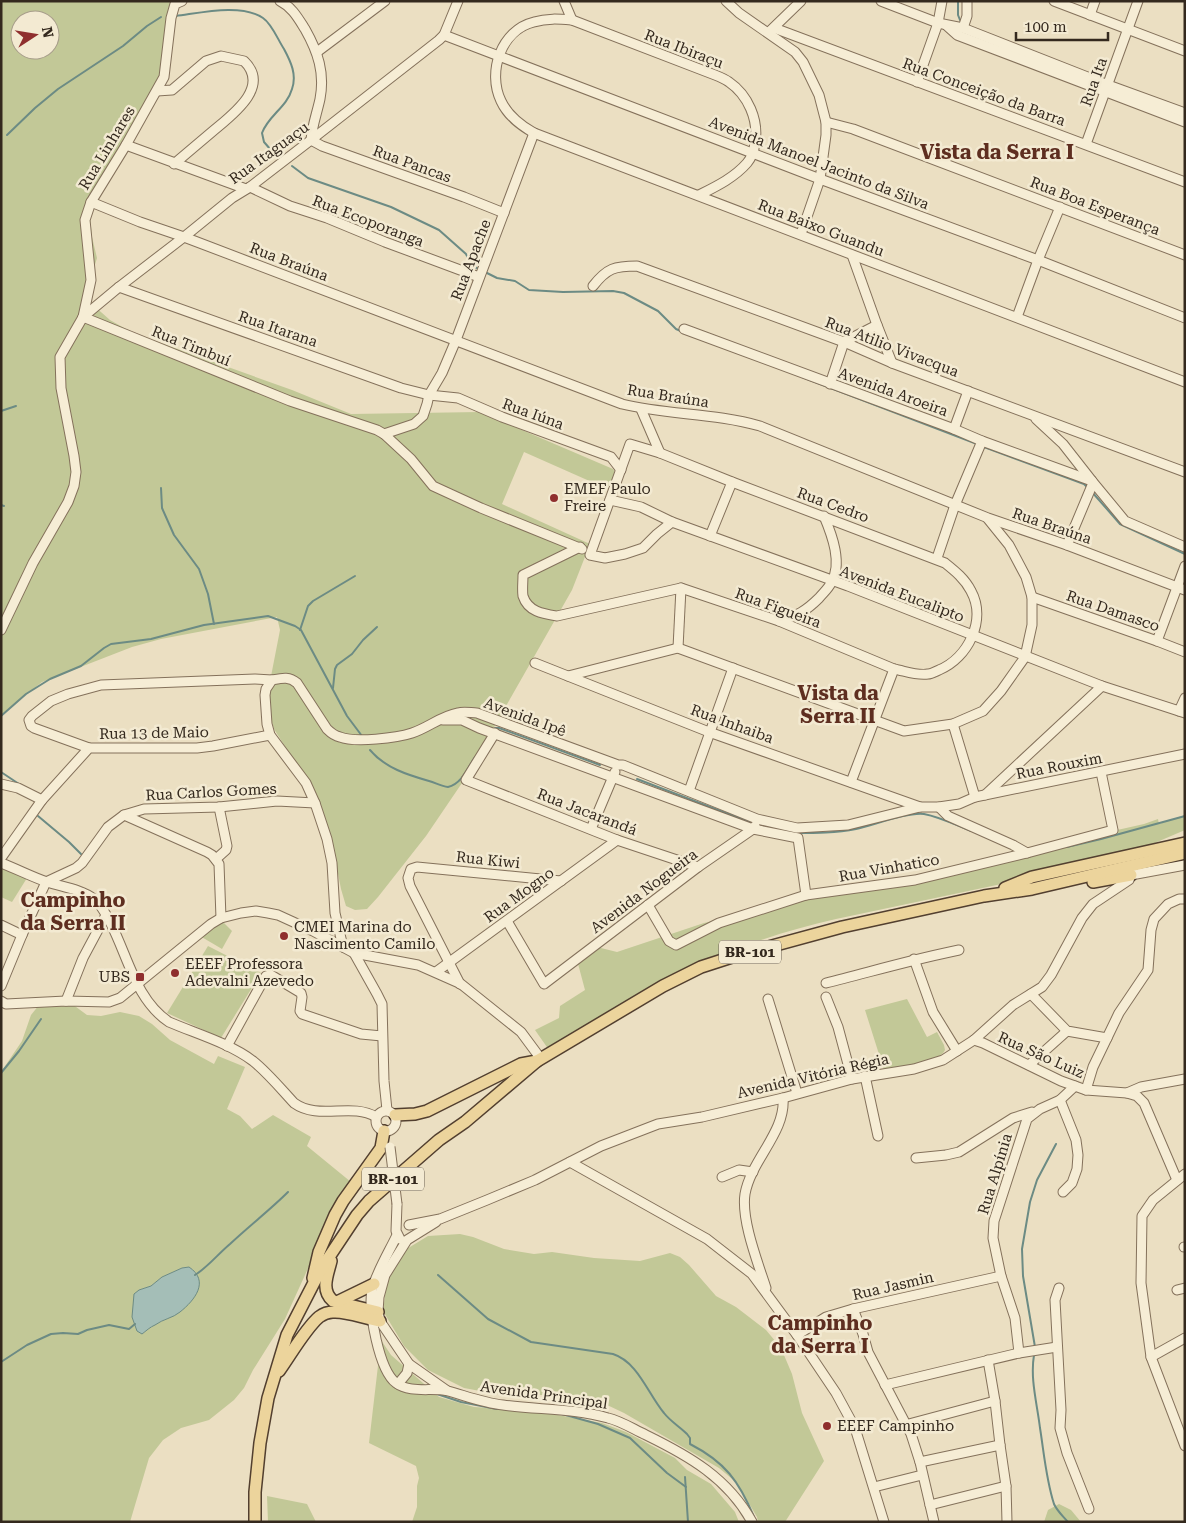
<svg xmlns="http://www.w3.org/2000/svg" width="1186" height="1523" font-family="'Roboto Serif',serif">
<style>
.green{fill:#c2c897;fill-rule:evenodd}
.water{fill:#a4beb7;stroke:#6c8b84}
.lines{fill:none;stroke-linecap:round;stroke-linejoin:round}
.stream{stroke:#6c8b84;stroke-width:2}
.minor-casing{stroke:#84715b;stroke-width:11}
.major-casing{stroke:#523f2f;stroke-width:14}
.minor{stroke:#f6edd5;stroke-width:9}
.major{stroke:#ecd49c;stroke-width:11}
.minor-bridge-casing{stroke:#84715b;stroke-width:11;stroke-linecap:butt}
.minor-bridge{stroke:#f6edd5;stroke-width:9}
.poi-dot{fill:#8f2f2e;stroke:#f3ead2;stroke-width:2}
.labels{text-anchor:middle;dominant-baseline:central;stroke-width:5;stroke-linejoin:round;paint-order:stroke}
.shield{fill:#f3ead2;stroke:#6d6354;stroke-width:1}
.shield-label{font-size:14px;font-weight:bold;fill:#34291e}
.street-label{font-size:15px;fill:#34291e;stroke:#f3ead2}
.poi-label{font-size:15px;fill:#34291e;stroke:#f3ead2;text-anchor:start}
.district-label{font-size:20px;font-weight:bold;fill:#5e2e20;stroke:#f3ead2}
</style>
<rect width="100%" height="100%" fill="#ebdfc2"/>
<g class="green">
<path d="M1,1H174L160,74L137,127L107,180L90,216L92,237L97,258L90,281L88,296L93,305L110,320L133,333L292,390L351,414L480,412L613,469C617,475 615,479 612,485L603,487L524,452L502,504L590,544L572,590L464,780L426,836L378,897L367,909L355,910L346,906L341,889L331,838L315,794L274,729L266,702L280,630L277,617L161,639L132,647L42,682L14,704L1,716ZM20,20H50V50H20Z"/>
<path d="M1185,815V830L1115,860L836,919C771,934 709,956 650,988C615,1007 582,1029 549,1050L535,1030L559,1018L560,1006L585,990L577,960L597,947L617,952L704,923L1144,824L1158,819L1159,824Z"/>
<path d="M1,863L27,878L12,902L1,897Z"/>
<path d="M221,920L232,931L222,949L200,936Z"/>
<path d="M208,946L261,973L221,1038L167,1013Z"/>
<path d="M907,999L927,1037L937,1032L944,1045L945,1050C939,1064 898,1067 884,1070L865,1010Z"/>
<path d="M72,1004L87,1015L101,1016L120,1012L139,1016L152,1024L170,1040L214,1064L218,1056L245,1067L227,1109L240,1116L252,1129L273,1115L311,1137L307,1146L351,1182L330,1220L285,1319L253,1370L244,1388L234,1400L209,1420L181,1428L163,1440L149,1458L130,1522H1V1072L22,1041L31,1015L39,1005ZM189,1267L197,1274L172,1316L155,1324L142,1334L139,1290L151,1286L162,1277L171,1273L182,1268Z"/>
<path d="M460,1234L473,1237L504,1249L534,1254L552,1252L594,1258L640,1261L670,1253L680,1257L689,1265L716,1296L736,1307L766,1330L781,1348L792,1374L802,1413L824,1461L785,1522H758L757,1517L737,1483L719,1468L624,1413L605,1404L580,1395H502L464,1388L428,1370L404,1346L383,1311L386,1288L390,1272L405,1250L428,1236Z"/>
<path d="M381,1340L391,1355L439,1397L474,1407L536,1411L602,1423L626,1432L675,1458L687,1470L711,1484L735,1512L739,1522H412L417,1507V1486L419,1478L416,1466L369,1443Z"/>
<path d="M267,1496L307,1504L316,1522H268Z"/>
<path d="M1059,1504L1071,1510L1081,1522H1044L1048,1510Z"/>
</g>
<path class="water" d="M189,1267C210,1281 195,1300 180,1312C173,1318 163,1319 155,1325C150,1327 146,1331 142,1334L137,1331L132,1317L134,1294L139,1290L151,1286L162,1277L182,1268Z"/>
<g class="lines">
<g class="stream">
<path d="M958,1V15L960,20"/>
<path d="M176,16C200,13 241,3 263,18C272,24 278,40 284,49C291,62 297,75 292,89C287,107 268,116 262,133L264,142L277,157"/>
<path d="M7,135L35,108L58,89L123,46L147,26L161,17"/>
<path d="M292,166L308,178L391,207L439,230L466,254L472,266L477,268"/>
<path d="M485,272L497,278L515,281L529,290L563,292L613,291L624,293L658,311L676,329L683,332"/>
<path d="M802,377L977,444"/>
<path d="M1,411L16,406"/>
<path d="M984,447L1084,484L1088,488"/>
<path d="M161,488L162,508L174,535L199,569L208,594L214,624"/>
<path d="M1092,492L1120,524L1185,554"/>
<path d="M1,505L4,506"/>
<path d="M300,630L308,606L313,601L355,576"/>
<path d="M333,688L335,669L337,665L352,654L363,640L377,627"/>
<path d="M1,716L26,694L50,679L81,666L104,648L111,644L151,639L204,625L268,616L295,626L301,630L347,716L362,736"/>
<path d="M495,728H499L600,765"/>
<path d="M370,750C385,768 408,775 429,781C436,783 441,786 448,787C462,784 468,767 475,757"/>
<path d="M1,772L19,784"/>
<path d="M637,779L752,823"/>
<path d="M38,816L69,842L81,854"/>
<path d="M795,833C816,833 836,833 856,829C874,825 907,812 924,814C940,817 956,825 971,831"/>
<path d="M1067,847L1101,839L1185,816"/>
<path d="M1,1073L19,1051L41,1019"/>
<path d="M195,1275C208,1267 218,1254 230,1244C249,1226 270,1210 288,1192"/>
<path d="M438,1275L488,1319L531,1342L613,1354C638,1362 648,1394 664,1413C670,1421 680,1427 687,1434L690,1438V1444C725,1462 739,1481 754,1517"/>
<path d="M1035,1347L1023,1276L1022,1249L1030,1202L1037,1180L1056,1144"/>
<path d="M1034,1355C1030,1379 1037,1403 1040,1428C1044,1453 1046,1479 1054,1504C1057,1511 1063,1516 1068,1522"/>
<path d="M1,1362L27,1345L51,1334L63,1333L78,1334L87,1330L109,1325L129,1329L135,1324"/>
<path d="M437,1394L461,1402L497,1409"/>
<path d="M562,1414L598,1424L630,1438L667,1473L686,1487"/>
<path d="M685,1477L688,1522"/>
</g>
<g class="minor-casing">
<g id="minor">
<path d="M280,1C292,7 298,18 305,29C318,52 325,73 320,99C317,113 312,126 311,140"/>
<path d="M564,1L572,20"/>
<path d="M726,1L739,13L795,52L803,62L819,95L826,122V135L820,179L801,234"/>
<path d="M881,1L938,23L963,28L1108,85L1185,113"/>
<path d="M1054,1L1185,51"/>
<path d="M1090,15L1095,1"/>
<path d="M947,26L957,35L1185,122"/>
<path d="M774,28L1185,182"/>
<path d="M963,28L967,16V1"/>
<path d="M770,31L801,1"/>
<path d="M444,35L820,179L1038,260L1185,318"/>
<path d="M317,52L385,1"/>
<path d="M917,82L938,23L942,1"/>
<path d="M157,91L172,90L206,61L221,56L244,61C271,87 232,115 213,131C200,142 187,153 174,164"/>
<path d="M826,122L853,129L1185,255"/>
<path d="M311,140L322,146L464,197L504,213"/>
<path d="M1086,144L1138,1"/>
<path d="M126,145L246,189"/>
<path d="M250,187L290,206L327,218L385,242L479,277"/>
<path d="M699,195C715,187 734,178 747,163C752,157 754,151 755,143C759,120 748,95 729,82C725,79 720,77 715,75L572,20C559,19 547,18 534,22C501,30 487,72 501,101C508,116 520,125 534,133L1185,382"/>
<path d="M91,202L140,222L184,237L622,404C667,415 715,413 760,426L988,518L1067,545L1185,590"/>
<path d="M852,255L877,325L892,363"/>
<path d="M593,286C607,268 615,266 637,266L844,342L892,363L1185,472"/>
<path d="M119,287L401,388L429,395L458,398L502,417L611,457L621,470"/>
<path d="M83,317L290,401L377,430L384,434L411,459L433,486L481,508L582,549"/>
<path d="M83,317L119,287L184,237L232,198L250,187L311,140L439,40L444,35L458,1"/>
<path d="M1017,317L1038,260L1060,207"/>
<path d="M684,329L954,429L982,441L1092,481"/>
<path d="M830,384L844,342L877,325"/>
<path d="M641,409L660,453"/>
<path d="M1036,419L1063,444L1092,481L1125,521L1185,547"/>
<path d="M954,429L968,391"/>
<path d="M384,434L414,424L423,416L427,404L429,395L442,373L456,340L534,133"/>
<path d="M610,500L641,507L672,522L848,586L1102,686L1185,713"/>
<path d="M710,536L732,482"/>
<path d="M1067,545L1093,483"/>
<path d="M580,547L523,575C523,582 522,590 523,596C528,612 544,614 557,616L681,588L779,621L894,669C905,671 917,676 928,674C932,674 936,671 939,670C968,658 987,620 971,591C965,579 955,571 945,563L732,482L660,453L630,444L590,555L605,558L625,554L643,548L657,534L672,522"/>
<path d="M937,558L955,505L982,441"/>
<path d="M1032,597L1157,641L1185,652"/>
<path d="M779,621C797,616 806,611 819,598C823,593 828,589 831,583C843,564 832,535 824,516"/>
<path d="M1,630L33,563L68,502L74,486L76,472L74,456L61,388L60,357L83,317L91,280L85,220L91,202L126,145L164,77L171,18L175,4L182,1"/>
<path d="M1157,641L1185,566"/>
<path d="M678,648L681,588"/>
<path d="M535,663L709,732L920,807"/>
<path d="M568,676L678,648L904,731L953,724L983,711L1001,691L1025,657L1032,625V597L1026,577L1009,545L988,519"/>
<path d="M1179,711L1185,698"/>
<path d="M443,720H462L479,728L753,829L798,838L806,895"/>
<path d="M953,724L975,797"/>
<path d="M495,733L466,780L617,840L698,867"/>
<path d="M89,748L34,728L31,726L29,720L32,716L51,701L68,694L101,685L255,679L272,680"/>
<path d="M851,782L894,669"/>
<path d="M1,784L18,788L42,800"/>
<path d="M689,791L733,668"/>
<path d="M985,795L1102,686"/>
<path d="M939,807L948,816L1013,845L1027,853"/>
<path d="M124,815L207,852L212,855L219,864L221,918"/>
<path d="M591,829L615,772"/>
<path d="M1,858L42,800L89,748H197L213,746L270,735"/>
<path d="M216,859L226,850L227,846L219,807"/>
<path d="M1,863C17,869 32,877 47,882C62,887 81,889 94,899C102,905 106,915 111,924C128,957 136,1000 169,1022C197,1034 229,1043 253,1061C268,1073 281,1089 294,1103C319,1121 351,1102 376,1117"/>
<path d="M648,905L669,941L676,945L719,923L806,895L915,880L1027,853L1113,830L1101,772"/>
<path d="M507,921L544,984L698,867L753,829L755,826"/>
<path d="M1,925L22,935"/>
<path d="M343,947L335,913L332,863L327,839L315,803L306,783L270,735L267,724L265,695L266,689L272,680C282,678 289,676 297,683L327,729C331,733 335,736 340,737C355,743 397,738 412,733C428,728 441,716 458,713C464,711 471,713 477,713L618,765H623L757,819L797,828L848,825L920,807H939L959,804L975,797L1185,754"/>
<path d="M354,953L377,994L382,1004L384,1081L387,1110"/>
<path d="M914,959L933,1012L957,1051"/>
<path d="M436,972L617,840"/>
<path d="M826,983C870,972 914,959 959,950"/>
<path d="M460,984L410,886L408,878L411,869L417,867L561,881"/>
<path d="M1,986L22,935L46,882L76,868L82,863L108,827L124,815L144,809L219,807L277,801L315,803"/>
<path d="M1031,994L1067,1031L1107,1038"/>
<path d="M826,997L838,1027L852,1079"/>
<path d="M768,999L797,1093"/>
<path d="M1,1001L6,1004L66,1001L109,1002L120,998L211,924L221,918L241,913L256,911L268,913L278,915L313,931L354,953L418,965L461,984L521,1032L541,1059"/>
<path d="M66,1001L83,958L106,915"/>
<path d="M974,1040L983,1043L1061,1081L1086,1090L1127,1093L1141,1087L1185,1079"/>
<path d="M227,1046L264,979L266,976L271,975L301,993L302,997L300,1011L302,1014L361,1034L382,1036"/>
<path d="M1029,1065L1067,1031"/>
<path d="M865,1076L878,1136"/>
<path d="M1086,1090L1093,1067L1119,1013L1148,970L1151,930L1154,919L1168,904L1179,899H1185"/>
<path d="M1127,1093L1137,1096L1144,1103L1177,1180"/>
<path d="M1060,1100L1076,1140L1078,1155L1077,1169L1072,1183L1063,1192"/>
<circle cx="386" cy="1121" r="10"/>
<path d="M916,1158L946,1155L959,1152L1013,1118L1032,1112"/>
<path d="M570,1162L707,1239L752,1274L797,1335L836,1393L855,1428L884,1522"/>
<path d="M1185,1174L1153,1200L1142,1216L1141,1283L1151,1357L1185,1446"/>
<path d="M722,1177L739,1170L753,1172"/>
<path d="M397,1204L396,1231L400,1239"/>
<path d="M436,1222L407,1240L385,1275L379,1297L378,1312L380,1321L409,1364L446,1390"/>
<path d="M409,1225L440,1219L487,1200L535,1180L601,1146L658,1124L702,1117L783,1098L852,1079L914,1069L943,1060L974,1040L1013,1005L1042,987L1051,975L1082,918L1093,904L1129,880L1131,875L1185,865"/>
<path d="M397,1235C390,1250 375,1275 372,1290C368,1311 379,1370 396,1383C411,1394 432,1387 448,1391C466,1396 484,1403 503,1405C538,1410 573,1408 608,1418C621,1421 633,1429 646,1435C689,1456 728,1478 752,1522"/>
<path d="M1184,1247H1185"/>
<path d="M766,1288C758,1263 741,1220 745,1194C751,1160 786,1132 783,1098"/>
<path d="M1059,1288L1055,1300L1061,1410L1060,1428L1067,1453L1089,1509"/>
<path d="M1177,1290L1185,1288"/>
<path d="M853,1309L863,1334L868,1352L911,1434L920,1462L934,1522"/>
<path d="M797,1335L826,1317L853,1309L1001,1276"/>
<path d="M1019,1353L1015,1318L1001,1276L993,1238L994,1221L1027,1119L1040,1109L1060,1100L1075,1086"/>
<path d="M1151,1357L1185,1338"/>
<path d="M988,1360L995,1401L1000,1445L1006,1486L1007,1522"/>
<path d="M398,1384L407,1373L409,1364"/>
<path d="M885,1385L1019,1353L1057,1347"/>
<path d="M905,1425L995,1401"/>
<path d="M920,1462L1000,1445"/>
<path d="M874,1487L922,1475"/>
<path d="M930,1505L1006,1486"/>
</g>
</g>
<g class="major-casing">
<g id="major">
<path d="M1093,882L1131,875"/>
<path d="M1005,888L1032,877L1185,843"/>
<path d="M395,1115L415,1114L427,1111L521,1064L537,1061"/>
<path d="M331,1261C328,1274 320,1290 333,1301L378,1312"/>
<path d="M313,1278L319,1252L335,1215L343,1201L381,1148L384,1131"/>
<path d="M337,1302L374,1284"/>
<path d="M279,1371C290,1356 305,1329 319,1317C323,1314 328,1312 333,1312C348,1311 365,1319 380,1321"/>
<path d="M255,1522V1492L260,1443L268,1398L287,1335L321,1269L357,1215L369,1201L439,1140L465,1122L537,1061L663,986L701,967L735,956L842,927L984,896L1032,889L1185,853"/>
</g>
</g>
<use href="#minor" class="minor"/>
<use href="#major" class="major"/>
<g class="minor-bridge-casing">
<path id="minor-bridge" d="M390,1147L397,1204"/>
</g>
<use href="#minor-bridge" class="minor-bridge"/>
</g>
<g class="poi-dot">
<circle cx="554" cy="498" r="5"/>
<circle cx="284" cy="936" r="5"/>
<circle cx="175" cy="973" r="5"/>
<rect x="135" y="972" width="10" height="10" rx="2.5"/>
<circle cx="827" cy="1426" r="5"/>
</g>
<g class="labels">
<g class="shield">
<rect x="719" y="940.5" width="62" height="23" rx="4"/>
<rect x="362" y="1167.5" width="62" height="23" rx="4"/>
</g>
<g class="shield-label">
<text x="750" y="952">BR-101</text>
<text x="393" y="1179">BR-101</text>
</g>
<g class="street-label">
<text transform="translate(684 49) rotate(21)">Rua Ibiraçu</text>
<text transform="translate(1094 82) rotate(-70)">Rua Ita</text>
<text transform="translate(984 92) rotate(20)">Rua Conceição da Barra</text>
<text transform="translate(107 148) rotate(-59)">Rua Linhares</text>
<text transform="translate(269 153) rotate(-36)">Rua Itaguaçu</text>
<text transform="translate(819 163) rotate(21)">Avenida Manoel Jacinto da Silva</text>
<text transform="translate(412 164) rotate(20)">Rua Pancas</text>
<text transform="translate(1095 206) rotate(21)">Rua Boa Esperança</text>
<text transform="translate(368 221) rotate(21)">Rua Ecoporanga</text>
<text transform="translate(821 228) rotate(21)">Rua Baixo Guandu</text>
<text transform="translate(471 260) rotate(-69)">Rua Apache</text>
<text transform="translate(289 262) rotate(21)">Rua Braúna</text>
<text transform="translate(278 329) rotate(19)">Rua Itarana</text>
<text transform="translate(191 346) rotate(22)">Rua Timbuí</text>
<text transform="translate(892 347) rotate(21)">Rua Atilio Vivacqua</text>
<text transform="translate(893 392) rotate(20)">Avenida Aroeira</text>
<text transform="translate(668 396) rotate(9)">Rua Braúna</text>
<text transform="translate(533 414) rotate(20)">Rua Iúna</text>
<text transform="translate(833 505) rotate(20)">Rua Cedro</text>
<text transform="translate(1052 526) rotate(19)">Rua Braúna</text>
<text transform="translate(902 594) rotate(21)">Avenida Eucalipto</text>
<text transform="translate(778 608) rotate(20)">Rua Figueira</text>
<text transform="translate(1113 611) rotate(19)">Rua Damasco</text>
<text transform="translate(525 717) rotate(20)">Avenida Ipê</text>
<text transform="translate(732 724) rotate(20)">Rua Inhaiba</text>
<text transform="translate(154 733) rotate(-1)">Rua 13 de Maio</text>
<text transform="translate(1059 766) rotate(-11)">Rua Rouxim</text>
<text transform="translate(211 792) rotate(-3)">Rua Carlos Gomes</text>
<text transform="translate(587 812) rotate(21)">Rua Jacarandá</text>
<text transform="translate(488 860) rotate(6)">Rua Kiwi</text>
<text transform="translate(889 868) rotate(-10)">Rua Vinhatico</text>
<text transform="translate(644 891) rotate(-37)">Avenida Nogueira</text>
<text transform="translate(519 895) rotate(-36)">Rua Mogno</text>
<text transform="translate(1041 1055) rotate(24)">Rua São Luiz</text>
<text transform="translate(813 1076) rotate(-13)">Avenida Vitória Régia</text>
<text transform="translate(995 1174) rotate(-73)">Rua Alpínia</text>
<text transform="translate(893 1286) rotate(-13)">Rua Jasmin</text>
<text transform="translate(544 1395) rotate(8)">Avenida Principal</text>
</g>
<g class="poi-label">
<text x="564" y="489">EMEF Paulo<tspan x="564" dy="17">Freire</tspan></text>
<text x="294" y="927">CMEI Marina do<tspan x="294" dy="17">Nascimento Camilo</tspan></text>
<text x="185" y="964">EEEF Professora<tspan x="185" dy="17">Adevalni Azevedo</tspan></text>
<text x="130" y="977" text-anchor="end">UBS</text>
<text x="837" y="1426">EEEF Campinho</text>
</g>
<g class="district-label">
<text x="997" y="152">Vista da Serra I</text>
<text x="838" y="693">Vista da<tspan x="838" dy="23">Serra II</tspan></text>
<text x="73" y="900">Campinho<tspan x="73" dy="23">da Serra II</tspan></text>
<text x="820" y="1323">Campinho<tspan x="820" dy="23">da Serra I</tspan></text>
</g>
</g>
<rect width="1186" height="1523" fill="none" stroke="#34291e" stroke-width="5"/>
<g transform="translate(35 35) rotate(78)"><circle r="24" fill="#f3ead2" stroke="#a79d8a"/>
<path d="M0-4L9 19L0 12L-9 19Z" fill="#8f2f2e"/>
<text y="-8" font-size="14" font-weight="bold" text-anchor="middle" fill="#34291e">N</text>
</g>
<path d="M1016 32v8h92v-8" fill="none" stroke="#34291e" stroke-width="2.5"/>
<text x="1024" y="32" font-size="15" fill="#34291e" stroke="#f3ead2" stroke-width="4" paint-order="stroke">100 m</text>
</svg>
